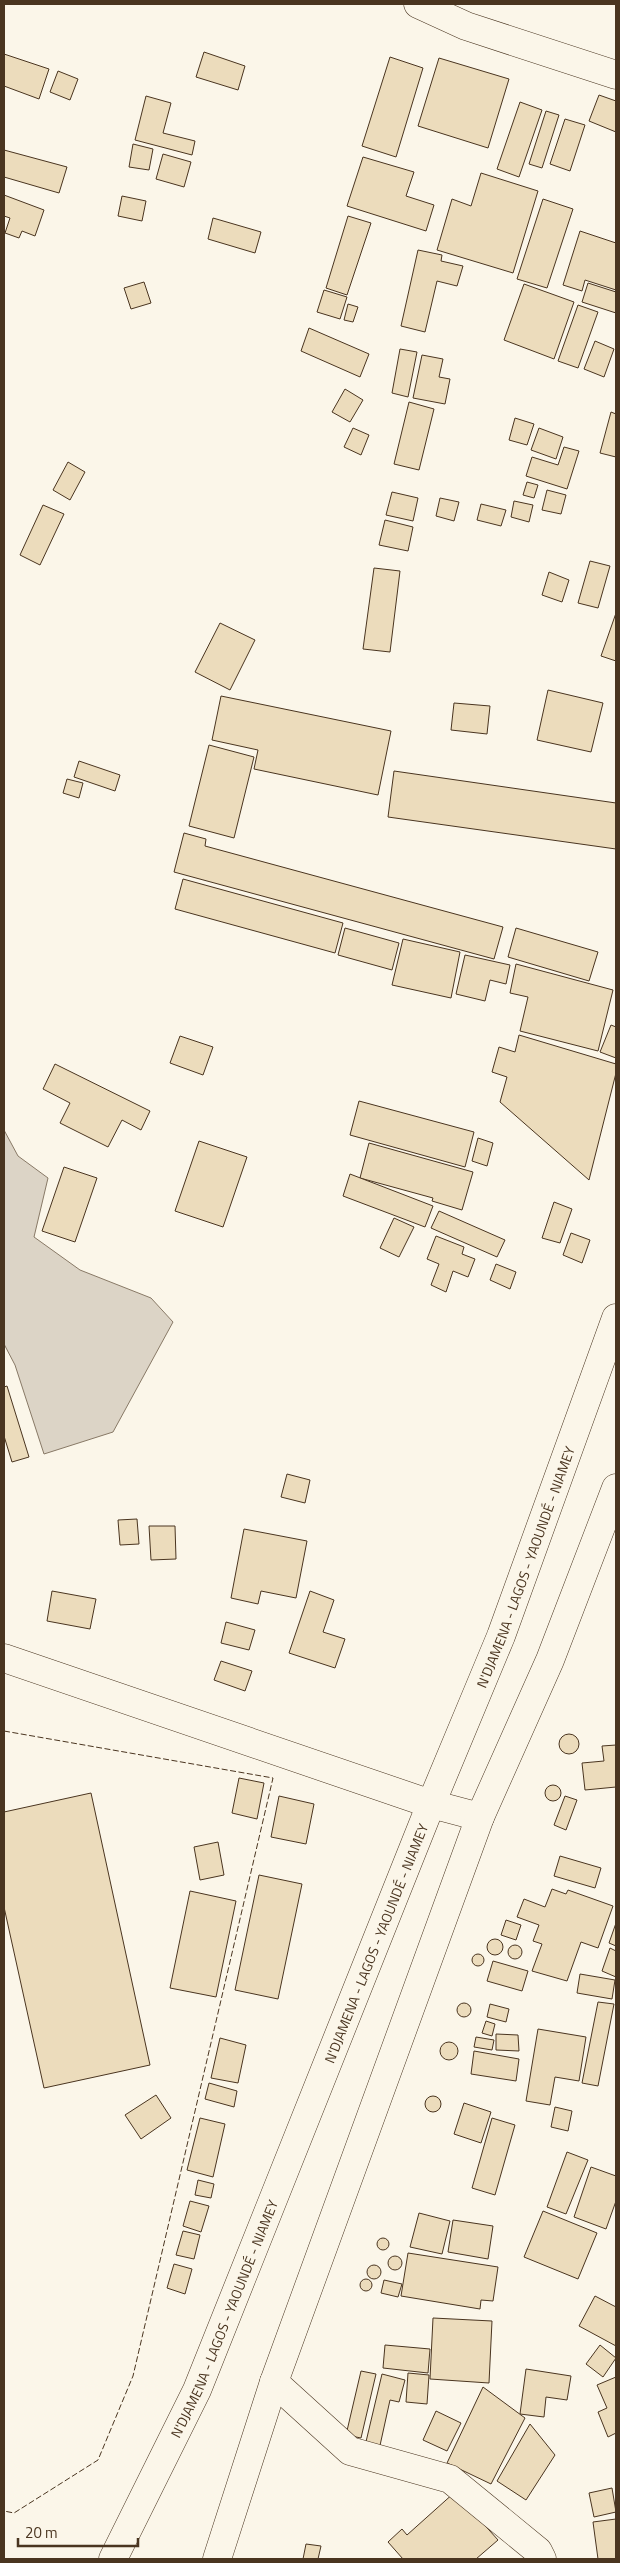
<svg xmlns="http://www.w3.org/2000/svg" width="620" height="2563" font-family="'Titillium Web',sans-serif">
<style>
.water{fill:#dcd4c6;stroke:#887966}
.building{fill:#ecdcbc;stroke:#4a3520}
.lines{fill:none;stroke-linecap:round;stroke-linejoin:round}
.minor-casing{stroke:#4a3520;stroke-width:29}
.highway-casing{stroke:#4a3520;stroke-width:29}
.minor{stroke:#fbf6e9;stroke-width:28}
.highway{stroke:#fbf6e9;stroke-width:28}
.fence{stroke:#4a3520;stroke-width:1;stroke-dasharray:6 2.5;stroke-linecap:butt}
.labels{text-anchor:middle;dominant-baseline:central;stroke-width:4;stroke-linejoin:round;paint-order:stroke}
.street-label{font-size:14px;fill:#4a3520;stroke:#fbf6e9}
</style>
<rect width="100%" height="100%" fill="#fbf6e9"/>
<path class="water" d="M4,1130L18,1156L48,1178L34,1237L80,1270L151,1298L173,1322L113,1432L44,1454L15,1365L4,1344Z"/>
<g class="building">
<path d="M204,52L245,66L238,90L196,77Z"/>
<path d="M4,54L49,69L39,99L4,86Z"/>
<path d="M390,57L423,68L396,157L362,146Z"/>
<path d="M439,58L509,79L488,148L418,126Z"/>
<path d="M58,71L78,79L70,100L50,92Z"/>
<path d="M599,95L616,101V132L589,121Z"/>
<path d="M146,96L171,103L163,133L195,141L192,155L135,140Z"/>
<path d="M520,102L542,110L519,177L497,169Z"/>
<path d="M546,111L559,115L542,168L529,164Z"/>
<path d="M565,119L585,125L570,171L550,164Z"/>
<path d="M133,144L153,149L149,170L129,167Z"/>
<path d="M4,150L67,167L59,193L4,177Z"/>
<path d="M163,154L191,162L184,187L156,179Z"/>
<path d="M363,157L414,172L406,196L434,205L426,231L347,206Z"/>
<path d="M481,173L538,191L513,273L437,250L452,199L471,206Z"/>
<path d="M4,195L44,210L35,236L22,231L19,238L5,233L10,218L4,216Z"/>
<path d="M122,196L146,201L142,221L118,216Z"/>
<path d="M543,199L573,209L547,288L517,279Z"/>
<path d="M348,216L371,223L347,295L326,288Z"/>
<path d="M213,218L261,232L255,253L208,239Z"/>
<path d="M580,231L616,243V290L585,280L582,291L563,285Z"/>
<path d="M418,250L442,255L441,261L463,266L457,286L437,281L425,332L401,326Z"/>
<path d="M144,282L151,303L131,309L124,288Z"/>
<path d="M588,283L616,292V313L582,302Z"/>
<path d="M524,284L574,302L554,359L504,340Z"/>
<path d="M324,290L347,297L340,319L317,312Z"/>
<path d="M348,304L358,307L353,322L344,320Z"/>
<path d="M578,305L598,312L578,368L558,361Z"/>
<path d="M309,328L369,354L360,377L301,351Z"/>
<path d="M595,341L614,349L604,377L584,369Z"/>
<path d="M400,349L417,352L408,397L392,393Z"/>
<path d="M422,355L443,359L439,377L450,379L445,404L413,398Z"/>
<path d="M345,389L363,400L350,422L332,412Z"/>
<path d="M409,402L434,409L419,470L394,464Z"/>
<path d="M611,412L616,414V457L600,453Z"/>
<path d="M515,418L534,424L527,445L509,440Z"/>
<path d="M353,428L369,435L361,455L344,447Z"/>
<path d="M539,428L563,437L556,459L531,450Z"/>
<path d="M564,447L579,451L567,489L526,476L532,457L558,465Z"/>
<path d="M68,462L85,472L70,500L53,490Z"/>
<path d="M527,482L538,485L534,498L523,495Z"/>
<path d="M547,490L566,495L561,514L542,510Z"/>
<path d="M392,492L418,498L413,521L386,515Z"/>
<path d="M440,498L459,502L454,521L436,516Z"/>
<path d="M514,501L533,505L529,522L511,517Z"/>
<path d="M481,504L506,510L501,526L477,520Z"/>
<path d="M43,505L64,514L40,565L20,555Z"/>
<path d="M385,520L413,527L408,551L379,545Z"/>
<path d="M590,561L610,566L598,608L578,603Z"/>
<path d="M374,568L400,571L390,652L363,649Z"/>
<path d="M549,572L569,580L562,602L542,595Z"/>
<path d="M616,613V661L601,656Z"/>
<path d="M220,623L255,640L230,690L195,672Z"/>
<path d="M548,690L603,703L591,752L537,740Z"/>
<path d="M221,696L391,731L378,795L254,769L258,750L212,740Z"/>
<path d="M454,703L490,706L487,734L451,730Z"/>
<path d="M209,745L254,757L234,838L189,826Z"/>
<path d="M79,761L120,775L115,791L74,777Z"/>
<path d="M394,771L616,803V849L388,817Z"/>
<path d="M67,779L83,783L79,798L63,793Z"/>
<path d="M184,833L206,839L205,846L503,927L494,959L174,872Z"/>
<path d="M183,879L343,923L335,953L175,909Z"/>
<path d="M345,928L399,943L392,970L338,955Z"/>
<path d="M516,928L598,952L589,981L508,957Z"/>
<path d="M403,939L460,952L451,998L392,985Z"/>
<path d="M465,955L510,965L506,984L490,980L485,1001L456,994Z"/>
<path d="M516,964L613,990L598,1051L520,1031L528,997L510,993Z"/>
<path d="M611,1025L616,1027V1058L600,1052Z"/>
<path d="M519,1035L616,1064V1073L589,1180L500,1102L507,1077L492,1072L499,1047L515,1052Z"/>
<path d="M180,1036L213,1047L203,1075L170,1063Z"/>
<path d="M55,1064L150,1111L141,1130L122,1120L108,1147L60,1123L70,1103L43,1089Z"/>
<path d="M359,1101L474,1132L465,1167L350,1135Z"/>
<path d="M478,1138L493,1143L487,1166L472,1161Z"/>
<path d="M199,1141L247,1157L223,1227L175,1211Z"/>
<path d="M369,1143L473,1172L462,1210L432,1201L433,1198L360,1178Z"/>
<path d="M64,1167L97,1178L75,1242L42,1231Z"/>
<path d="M350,1174L433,1206L425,1227L343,1196Z"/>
<path d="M554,1202L572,1209L560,1243L542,1238Z"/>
<path d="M439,1211L505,1240L497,1257L431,1228Z"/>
<path d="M394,1218L414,1227L399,1257L380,1248Z"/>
<path d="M571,1233L590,1240L582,1263L563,1255Z"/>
<path d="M436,1236L464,1247L462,1254L475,1259L468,1277L453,1271L446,1292L431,1285L439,1264L427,1259Z"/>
<path d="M496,1264L516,1272L510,1289L490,1280Z"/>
<path d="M7,1386L29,1457L12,1462L4,1436V1387Z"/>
<path d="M287,1474L310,1480L305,1503L281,1497Z"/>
<path d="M137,1519L139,1544L120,1545L118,1520Z"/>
<path d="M149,1526H175L176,1559L151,1560Z"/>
<path d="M244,1529L307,1541L296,1598L261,1591L258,1604L231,1598Z"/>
<path d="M52,1591L96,1599L90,1629L47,1621Z"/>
<path d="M310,1591L334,1600L323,1632L345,1639L335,1668L289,1653Z"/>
<path d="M226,1622L255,1630L249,1650L221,1643Z"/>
<path d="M221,1661L252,1671L245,1691L214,1680Z"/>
<circle cx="569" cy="1744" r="10"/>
<path d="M616,1745V1787L585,1790L582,1763L604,1761L602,1746Z"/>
<path d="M239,1778L264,1783L257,1819L232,1813Z"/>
<circle cx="553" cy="1793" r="8"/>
<path d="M91,1793L150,2065L44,2088L4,1907V1812Z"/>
<path d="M279,1796L314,1804L306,1844L271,1837Z"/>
<path d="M565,1796L577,1800L566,1830L554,1825Z"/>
<path d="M218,1842L224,1875L200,1880L194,1847Z"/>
<path d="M560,1856L601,1868L595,1888L554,1876Z"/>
<path d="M259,1875L302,1884L278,1999L235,1990Z"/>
<path d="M552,1889L566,1894L568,1890L613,1906L598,1948L581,1942L567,1981L532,1971L542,1944L533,1941L539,1925L517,1917L524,1899L545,1907Z"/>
<path d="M190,1891L236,1901L216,1997L170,1988Z"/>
<path d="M506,1920L521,1925L516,1940L501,1935Z"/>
<path d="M616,1923V1946L609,1943Z"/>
<circle cx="495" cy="1947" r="8"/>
<circle cx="515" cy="1952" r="7"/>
<path d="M610,1948L616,1951V1977L602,1971Z"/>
<circle cx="478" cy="1960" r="6"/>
<path d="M493,1961L528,1971L522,1991L487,1981Z"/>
<path d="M580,1974L615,1980L612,1999L577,1993Z"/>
<path d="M598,2002L614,2004L598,2086L582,2083Z"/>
<circle cx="464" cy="2010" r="7"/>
<path d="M490,2004L509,2009L506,2022L487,2017Z"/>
<path d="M486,2021L495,2024L492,2036L482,2033Z"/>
<path d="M538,2029L586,2037L579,2081L555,2077L550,2105L526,2101Z"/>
<path d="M496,2034L518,2035L519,2051L496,2050Z"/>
<path d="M476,2037L494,2040L492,2050L474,2047Z"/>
<path d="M220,2038L246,2045L238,2083L211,2078Z"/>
<circle cx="449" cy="2051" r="9"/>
<path d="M474,2051L519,2059L516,2081L471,2074Z"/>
<path d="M209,2083L237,2091L234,2107L205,2099Z"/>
<path d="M156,2095L171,2118L141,2139L125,2115Z"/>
<circle cx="433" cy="2104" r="8"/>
<path d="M464,2103L491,2112L481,2143L454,2134Z"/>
<path d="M555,2107L572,2111L568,2131L551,2127Z"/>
<path d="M200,2118L225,2124L213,2177L187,2170Z"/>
<path d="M492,2118L515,2125L495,2195L472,2188Z"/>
<path d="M567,2152L588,2160L566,2214L547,2207Z"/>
<path d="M591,2167L616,2176V2201L606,2229L574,2217Z"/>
<path d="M198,2180L214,2184L211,2198L195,2195Z"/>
<path d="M190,2201L209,2206L201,2232L183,2226Z"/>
<path d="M543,2211L597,2233L578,2279L524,2257Z"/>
<path d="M419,2213L450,2221L442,2254L410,2247Z"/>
<path d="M453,2220L493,2226L488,2259L448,2252Z"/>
<path d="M183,2231L200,2235L194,2259L176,2255Z"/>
<circle cx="383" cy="2244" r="6"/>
<path d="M408,2253L498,2267L493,2301L481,2300L480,2309L401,2296Z"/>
<circle cx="395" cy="2263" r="7"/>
<path d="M174,2264L192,2269L185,2294L167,2288Z"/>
<circle cx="374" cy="2272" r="7"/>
<circle cx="366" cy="2285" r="6"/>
<path d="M384,2280L402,2284L398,2297L381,2293Z"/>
<path d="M595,2296L616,2307V2346L579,2326Z"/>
<path d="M433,2318L492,2321L489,2383L430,2379Z"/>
<path d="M385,2345L430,2349L428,2373L383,2368Z"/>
<path d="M600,2345L616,2358L603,2377L586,2364Z"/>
<path d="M526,2369L571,2376L567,2400L546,2397L544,2417L520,2414Z"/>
<path d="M361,2371L376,2374L361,2438L346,2435Z"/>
<path d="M408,2373L429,2375L427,2404L406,2402Z"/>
<path d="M382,2374L405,2380L399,2402L390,2400L379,2450L365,2446Z"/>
<path d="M616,2377V2433L608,2437L598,2412L607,2408L597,2385Z"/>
<path d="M483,2387L525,2418L491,2484L447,2463Z"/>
<path d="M436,2411L461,2423L447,2451L423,2440Z"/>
<path d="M530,2424L555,2455L526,2500L497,2481Z"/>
<path d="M612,2488L616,2512L594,2517L589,2493Z"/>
<path d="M455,2492L498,2540L476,2559H403L388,2542L402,2529L407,2535Z"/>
<path d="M616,2519V2559H598L593,2522Z"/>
<path d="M306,2544L321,2546L318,2559H303Z"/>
</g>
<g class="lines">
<g class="minor-casing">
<g id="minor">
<path d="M418,4L466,26L616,75"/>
<path d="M4,1658L431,1804L480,1817"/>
<path d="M274,2382L350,2451L450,2479L538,2551L542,2559"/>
</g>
</g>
<g class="highway-casing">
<g id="highway">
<path id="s1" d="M113,2559L197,2390L431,1804L501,1636L616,1318"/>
<path d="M217,2559L274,2382L480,1817L550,1660L616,1488"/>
</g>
</g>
<use href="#minor" class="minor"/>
<use href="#highway" class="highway"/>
<path class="fence" d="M4,1731L273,1778L133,2376L98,2460L14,2513L4,2511"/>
</g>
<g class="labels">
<g class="street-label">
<text stroke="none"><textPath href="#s1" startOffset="1075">N'DJAMENA - LAGOS - YAOUNDÉ - NIAMEY</textPath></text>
<text stroke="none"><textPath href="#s1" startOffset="670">N'DJAMENA - LAGOS - YAOUNDÉ - NIAMEY</textPath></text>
<text stroke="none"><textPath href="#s1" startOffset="265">N'DJAMENA - LAGOS - YAOUNDÉ - NIAMEY</textPath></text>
</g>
</g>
<rect width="620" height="2563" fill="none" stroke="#4a3520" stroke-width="10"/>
<path d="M18 2538v8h120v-8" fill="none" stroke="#4a3520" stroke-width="2.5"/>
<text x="25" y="2538" font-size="15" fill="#4a3520" stroke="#fbf6e9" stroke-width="4" paint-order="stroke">20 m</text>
</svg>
